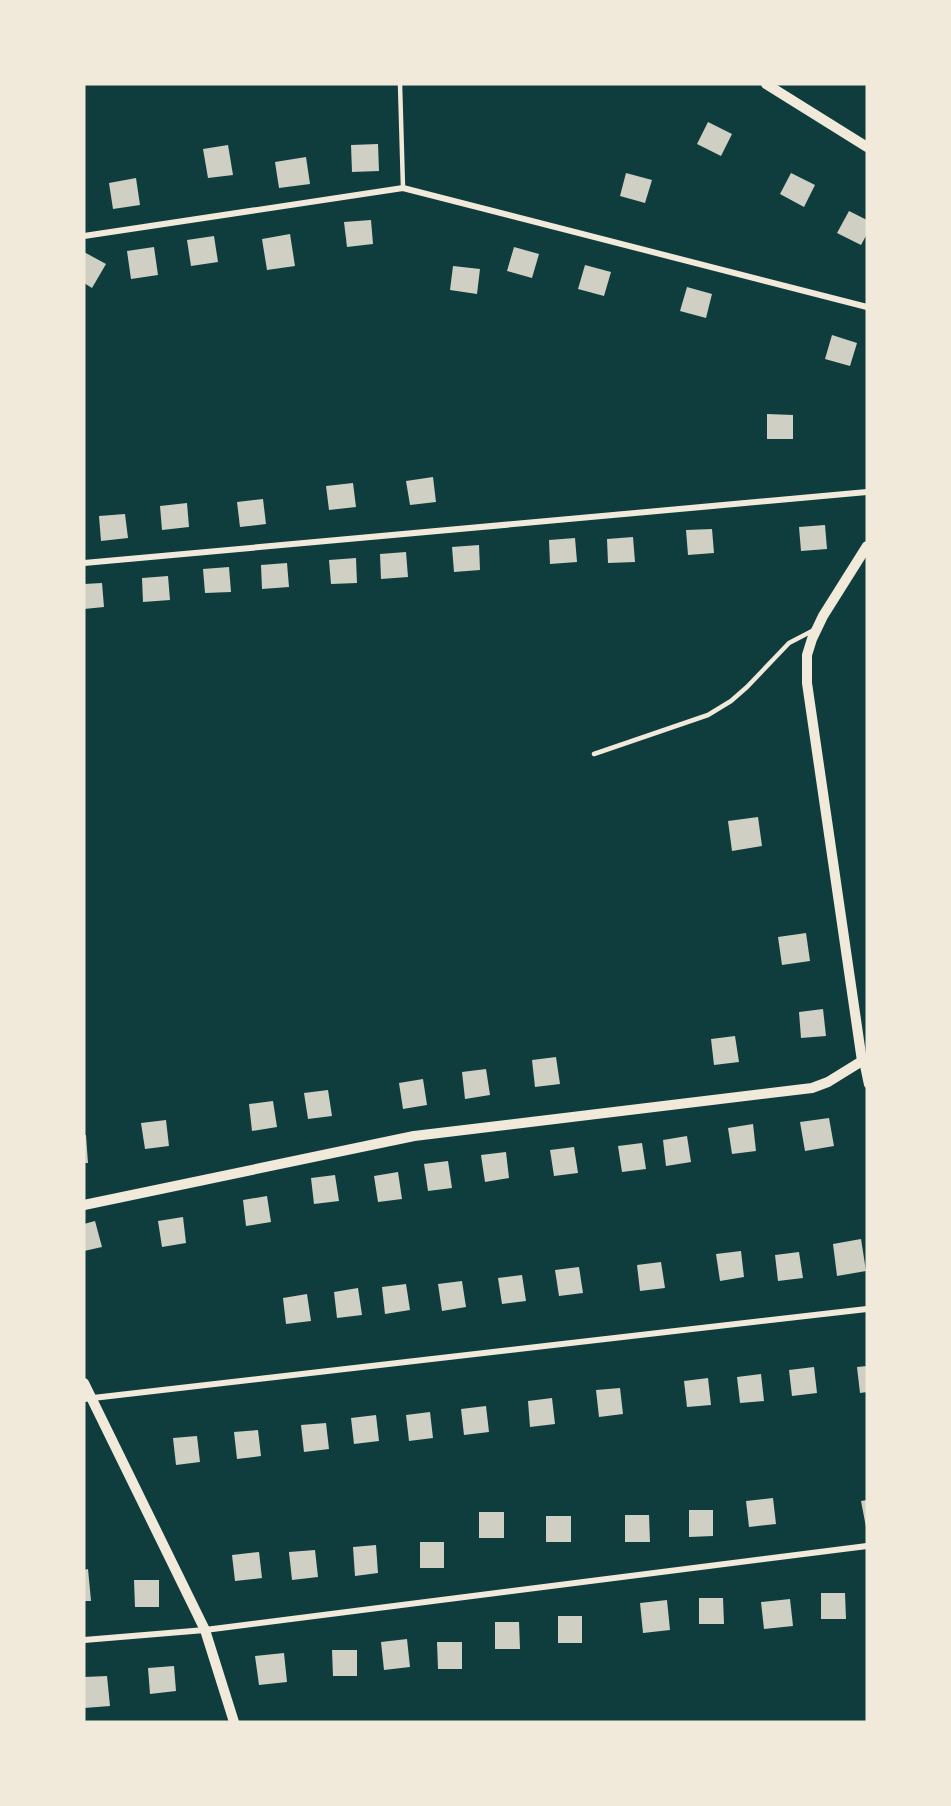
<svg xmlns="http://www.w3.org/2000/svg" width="951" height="1806" font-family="Commissioner,sans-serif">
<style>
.building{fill:#cfcfc3}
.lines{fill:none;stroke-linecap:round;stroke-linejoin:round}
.service{stroke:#f1e9da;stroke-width:4.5}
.minor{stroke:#f1e9da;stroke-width:6}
.tertiary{stroke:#f1e9da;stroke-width:10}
</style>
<rect width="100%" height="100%" fill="#0f3d3e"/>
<g class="building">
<path d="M708,122L732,134L721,156L697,144Z"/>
<path d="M378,144L379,171L352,172L351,145Z"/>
<path d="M228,145L233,175L208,178L203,149Z"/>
<path d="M306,157L310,184L279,188L275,162Z"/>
<path d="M626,173L652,180L645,203L620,196Z"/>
<path d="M791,173L815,185L804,207L780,194Z"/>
<path d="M136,178L140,205L113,209L109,183Z"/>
<path d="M849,211L867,220V234L861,245L837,233Z"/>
<path d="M371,220L373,244L347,247L344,222Z"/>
<path d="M290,234L295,266L267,270L262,239Z"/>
<path d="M214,236L218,262L191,266L187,240Z"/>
<path d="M154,247L158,275L131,279L127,251Z"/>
<path d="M514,247L539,254L532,278L507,271Z"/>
<path d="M84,252L106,264L92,288L84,283Z"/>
<path d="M585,265L611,272L604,296L578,289Z"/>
<path d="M453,266L480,269L477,294L450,290Z"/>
<path d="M687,287L712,294L706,318L680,311Z"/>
<path d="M832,335L857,343L850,366L825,359Z"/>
<path d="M767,414L793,415V439H767Z"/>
<path d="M433,477L436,502L410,505L406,481Z"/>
<path d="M353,483L356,507L329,510L326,486Z"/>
<path d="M263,499L266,524L240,527L237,502Z"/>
<path d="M187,503L189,527L162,530L160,506Z"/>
<path d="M125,514L128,538L101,541L99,516Z"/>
<path d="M825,525L827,549L801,551L799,527Z"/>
<path d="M712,529L714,553L688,555L686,530Z"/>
<path d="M633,537L635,562L608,563L607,539Z"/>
<path d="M575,538L577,562L550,564L549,540Z"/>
<path d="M479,545L480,570L454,572L452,547Z"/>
<path d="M406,552L408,577L381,579L380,554Z"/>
<path d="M356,558L357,583L331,584L329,560Z"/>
<path d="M287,563L289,587L262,589L261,565Z"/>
<path d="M229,567L231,592L205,593L203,569Z"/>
<path d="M168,576L170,600L143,602L142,578Z"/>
<path d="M102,583L104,607L84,609V584Z"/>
<path d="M758,817L762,846L732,851L728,821Z"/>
<path d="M806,933L810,961L782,965L778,937Z"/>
<path d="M823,1009L826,1036L801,1038L799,1012Z"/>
<path d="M735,1036L739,1062L714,1065L711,1039Z"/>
<path d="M556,1057L560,1084L535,1087L532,1060Z"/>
<path d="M486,1069L490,1095L465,1099L462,1072Z"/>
<path d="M423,1079L427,1105L403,1109L399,1083Z"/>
<path d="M328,1090L332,1116L308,1119L304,1093Z"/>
<path d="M273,1101L277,1127L252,1131L249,1104Z"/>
<path d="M829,1118L834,1146L805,1151L800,1122Z"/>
<path d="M166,1120L169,1146L145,1149L141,1123Z"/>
<path d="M753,1124L756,1151L732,1154L728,1128Z"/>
<path d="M84,1135H86L88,1163H84Z"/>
<path d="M687,1136L691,1162L666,1166L663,1140Z"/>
<path d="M642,1143L646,1169L622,1172L618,1146Z"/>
<path d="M574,1147L578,1173L554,1176L550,1150Z"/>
<path d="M506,1152L509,1178L485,1182L481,1155Z"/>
<path d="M448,1161L452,1188L428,1191L424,1164Z"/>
<path d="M398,1172L402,1199L378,1202L374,1176Z"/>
<path d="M335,1175L339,1201L314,1204L311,1178Z"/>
<path d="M267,1196L271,1222L246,1226L243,1200Z"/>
<path d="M183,1217L186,1243L162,1247L158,1221Z"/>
<path d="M95,1221L102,1247L84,1251V1224Z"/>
<path d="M861,1239L866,1271L837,1276L833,1244Z"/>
<path d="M741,1251L744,1277L720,1281L716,1254Z"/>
<path d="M799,1252L803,1278L778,1281L775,1255Z"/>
<path d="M661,1262L665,1288L640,1291L637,1265Z"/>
<path d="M579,1267L583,1293L559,1296L555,1270Z"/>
<path d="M522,1275L526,1301L502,1304L498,1278Z"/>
<path d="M462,1281L466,1307L442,1311L438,1284Z"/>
<path d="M406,1284L410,1310L385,1314L382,1287Z"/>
<path d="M358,1288L362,1315L337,1318L334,1292Z"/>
<path d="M307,1294L311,1321L286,1324L283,1298Z"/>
<path d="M867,1366V1392L860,1393L857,1367Z"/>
<path d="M814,1367L817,1393L792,1396L789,1370Z"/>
<path d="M761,1374L764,1401L740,1403L737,1377Z"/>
<path d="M708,1378L711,1405L687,1407L684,1381Z"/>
<path d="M620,1388L623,1414L599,1417L596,1390Z"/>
<path d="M552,1398L555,1424L530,1427L528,1401Z"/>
<path d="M486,1406L489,1432L464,1435L461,1409Z"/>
<path d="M430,1412L433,1438L409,1441L406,1415Z"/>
<path d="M376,1415L379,1441L354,1444L351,1418Z"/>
<path d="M326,1423L329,1449L304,1452L301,1425Z"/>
<path d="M258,1430L261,1456L237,1459L234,1432Z"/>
<path d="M197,1436L200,1462L176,1465L173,1438Z"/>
<path d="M773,1498L776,1524L749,1527L746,1501Z"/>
<path d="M867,1500V1526L866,1527L861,1501Z"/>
<path d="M689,1510H713V1536L689,1537Z"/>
<rect x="479" y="1512" width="25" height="26"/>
<path d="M625,1515H649L650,1542H625Z"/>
<rect x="546" y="1516" width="25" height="26"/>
<rect x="420" y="1542" width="24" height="26"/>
<path d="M376,1545L378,1573L355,1576L353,1547Z"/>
<path d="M315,1550L318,1577L292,1580L289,1552Z"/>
<path d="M259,1552L262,1578L235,1581L232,1555Z"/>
<path d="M88,1569L91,1601H84V1570Z"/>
<path d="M134,1580H159V1607H135Z"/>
<path d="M821,1593H845L846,1619H821Z"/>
<path d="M699,1598H723L724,1624H699Z"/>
<path d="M790,1599L793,1626L764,1629L761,1602Z"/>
<path d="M667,1600L670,1630L643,1633L640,1603Z"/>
<rect x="558" y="1616" width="24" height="27"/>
<path d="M495,1622H519L520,1649H495Z"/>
<path d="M407,1639L410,1667L384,1670L381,1642Z"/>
<path d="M437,1642H462V1669H438Z"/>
<path d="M332,1650H357V1676H333Z"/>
<path d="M284,1653L287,1682L259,1685L255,1656Z"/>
<path d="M174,1666L176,1691L150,1694L148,1668Z"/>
<path d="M107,1676L110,1706L84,1708V1677Z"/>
</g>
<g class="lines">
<g class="service">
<path d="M400,84L403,188"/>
<path d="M594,754L708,715L731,701L747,687L789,643L814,630"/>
</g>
<g class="minor">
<path d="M84,236L403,188L867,307"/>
<path d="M84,563L867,492"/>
<path d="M862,1061L867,1085"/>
<path d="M84,1399L867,1309"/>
<path d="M84,1640L205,1630L867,1546"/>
</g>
<g class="tertiary">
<path d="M766,84L867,147"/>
<path d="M84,1205L414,1136L812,1088L828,1082L862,1061L807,683V655L812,639L823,616L867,546"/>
<path d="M84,1383L205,1630L234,1722"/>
</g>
</g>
<rect width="951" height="1806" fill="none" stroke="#f1e9da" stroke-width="171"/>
</svg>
